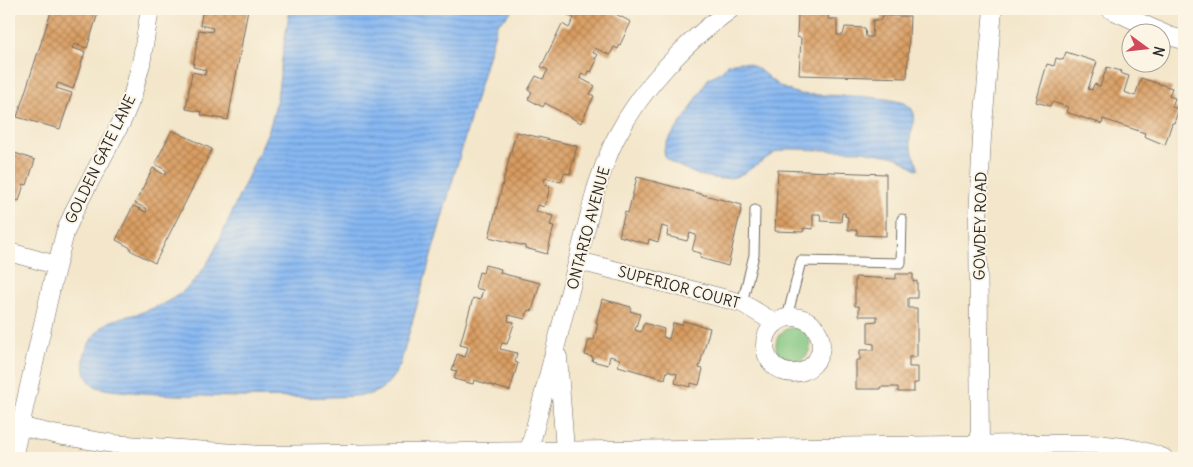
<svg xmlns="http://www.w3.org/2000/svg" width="1193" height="467" font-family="Delius,sans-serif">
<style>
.grass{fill:#81c57f;stroke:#567855}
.water{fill:url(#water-rules);stroke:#58718e}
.building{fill:url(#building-cross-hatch)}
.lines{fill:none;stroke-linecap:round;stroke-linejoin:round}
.lane-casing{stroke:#716c63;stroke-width:11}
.street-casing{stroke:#716c63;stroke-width:19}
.lane{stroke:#fff;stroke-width:9}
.street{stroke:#fff;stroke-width:18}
.labels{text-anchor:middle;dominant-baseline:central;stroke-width:4;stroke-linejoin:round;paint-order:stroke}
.street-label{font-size:15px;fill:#2b2b2b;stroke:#fcf5e5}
</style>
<defs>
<pattern id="water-rules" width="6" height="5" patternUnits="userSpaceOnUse" patternTransform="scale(1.25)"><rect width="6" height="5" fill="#86b7f2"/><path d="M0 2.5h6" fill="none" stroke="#6e95c4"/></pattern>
<pattern id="building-cross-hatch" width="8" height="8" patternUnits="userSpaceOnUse" patternTransform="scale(1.25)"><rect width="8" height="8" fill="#d99c60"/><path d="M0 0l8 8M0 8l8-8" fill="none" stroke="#b07f4f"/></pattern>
</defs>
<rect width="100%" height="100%" fill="#fcf5e5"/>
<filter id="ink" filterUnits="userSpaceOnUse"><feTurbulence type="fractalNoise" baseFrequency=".02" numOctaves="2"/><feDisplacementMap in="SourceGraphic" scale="10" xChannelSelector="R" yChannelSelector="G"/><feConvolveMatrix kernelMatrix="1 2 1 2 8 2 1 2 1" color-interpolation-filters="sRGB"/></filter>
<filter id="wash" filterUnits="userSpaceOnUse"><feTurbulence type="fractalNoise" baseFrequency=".0096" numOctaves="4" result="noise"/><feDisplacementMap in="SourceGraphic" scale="20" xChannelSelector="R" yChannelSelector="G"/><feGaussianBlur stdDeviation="1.12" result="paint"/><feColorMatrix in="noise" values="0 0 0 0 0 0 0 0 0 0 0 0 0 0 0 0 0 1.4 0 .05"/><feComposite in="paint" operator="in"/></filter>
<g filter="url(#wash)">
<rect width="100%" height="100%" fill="#f3e6ca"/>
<circle class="grass" cx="793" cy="345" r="17"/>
<g class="water">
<path d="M290,9H512C509,17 502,18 497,25L400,365C393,378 385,390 370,394C345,401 111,397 95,386C86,381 83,368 84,358C86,344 100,324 114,320C125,316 137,315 148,310C165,304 183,294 194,281C212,261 221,236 232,212C244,184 258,157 269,129C277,106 279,83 282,59C284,42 287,26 290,9Z"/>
<path d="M740,62C754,62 763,74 774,82C781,88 790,91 799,94C818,96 899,94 910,107C920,117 910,129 910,140C910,151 918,160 918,170L897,157L863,151L788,149L776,152L744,173L735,177L720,179L698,175L670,162L665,157L664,150L666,143L688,113L708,79L723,70L727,64Z"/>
</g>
<g id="blocks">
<g class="building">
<path d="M52,9H85L98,13L87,48L74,44L72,48L85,52L73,89L58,83L56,88L72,93L60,129L17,117Z"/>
<path d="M203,9H248L228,120L201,115L202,112L186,109L192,72L205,75L206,70L193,67L199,30L212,32L213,28L200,25Z"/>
<path d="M569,9H600L609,13L610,11L631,22L618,49L614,47L610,55L595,48L593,53L598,55L595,59L597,60L591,72L589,71L587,76L582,73L580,78L595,86L590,94L594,96L581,123L545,103L543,107L528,99L532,92L528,90L536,76L543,79L548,70L541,67L562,24L569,28L574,18L566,14Z"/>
<path d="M798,14H828V19H837V35H843L845,27L865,28L866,37H872L873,20H881L882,16H910L907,78L799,75L801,38L797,37Z"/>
<path d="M1066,52L1097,62L1088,89L1092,90L1094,84L1100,86L1107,67L1121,71L1120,73L1129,76L1124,92L1135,96L1141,78L1172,88L1169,96L1175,98L1172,107L1179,109L1174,123H1172L1165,145L1144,136L1145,133L1103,119L1102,124L1066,112L1068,107L1052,102L1050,106L1036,102L1047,64L1054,66L1056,58L1063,60Z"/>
<path d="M172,130L212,149L155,263L130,250L131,248L116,240L133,206L146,212L147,209L135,203L153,168L165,175L167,171L155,164Z"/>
<path d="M516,132L577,146L570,174L564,173L561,182L545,178L544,184L550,186L546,203H545L544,207L538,205L536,211L553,216L550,225L554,226L547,254L525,248V246L489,237Z"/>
<path d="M9,151L35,160L27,185L24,184L19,201L9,197Z"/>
<path d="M778,170L886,174V236L857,235V230H848V217L845,216V213H842L841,222L821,221L820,214H813V229L804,228L803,232L775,231Z"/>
<path d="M637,177L742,205L728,266L700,258L701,253L692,251L696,235L690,233L687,241L667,236L668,228L662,226L658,242L649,239L648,244L619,236L625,212L628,213Z"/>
<path d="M485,265L501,269L500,273L540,283L532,311L528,310L525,319L509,315L508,321L514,322L513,327L507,344L502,343L500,349L517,353L515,362L518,363L510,391L474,380L473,384L454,379L457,371L452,370L457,354L465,357L468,347L460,345L473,298L480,300L483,290L475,288L479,272L483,273Z"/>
<path d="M896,274H913V282L917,281V298H908V308H917V357H909V367H918V383H914V392H898V387H880V389H856V360H860V350H874V344L868,343V322L877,321V316H859V306H855V277L896,279Z"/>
<path d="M602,299L631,307L630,311L640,314L635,330L641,332L644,323L664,329L663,337L669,339L673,323L682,325L683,321L710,328L699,368L703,369L699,385L691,383L690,387L675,383L677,374L667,371L665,379L618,366L620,359L610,356L608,365L592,361L593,357L585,355L589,339L594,340L598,323H596Z"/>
</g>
</g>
</g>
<g filter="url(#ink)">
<use href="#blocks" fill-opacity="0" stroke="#716c63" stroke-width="1"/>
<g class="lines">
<g class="lane-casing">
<g id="lane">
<path d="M742,303L754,255L755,210"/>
<path d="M787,318L801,261L901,263L902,219"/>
<path d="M1025,458V444"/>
</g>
</g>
<g class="street-casing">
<g id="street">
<path d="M1110,9L1169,36L1184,40"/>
<path d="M9,252L56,265"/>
<path d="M579,261L742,303L775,323"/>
<circle cx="793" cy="345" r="28"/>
<path d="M558,357L565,450"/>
<path d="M9,424L58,435L114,444L261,455L1025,444C1071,444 1121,440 1164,458"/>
<path d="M980,445L978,217L982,137L993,9"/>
<path d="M529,451L596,189C602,171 608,153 617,136C643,86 686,42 731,9"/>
<path d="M13,458L51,288L65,233L75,209L122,121L132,97L141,64L150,9"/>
</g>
</g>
<use href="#lane" class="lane"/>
<use href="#street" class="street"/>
</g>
</g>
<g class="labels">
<g class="street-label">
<text transform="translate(100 159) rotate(-64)">GOLDEN GATE LANE</text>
<text transform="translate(980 226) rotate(-89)">GOWDEY ROAD</text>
<text transform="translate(588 228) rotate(-75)">ONTARIO AVENUE</text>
<text transform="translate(679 287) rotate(15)">SUPERIOR COURT</text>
</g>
</g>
<rect width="1193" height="467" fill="none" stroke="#fcf5e5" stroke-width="30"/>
<g transform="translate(1146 48) rotate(105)"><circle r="24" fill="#fcf5e5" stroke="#a8a49b"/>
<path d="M0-4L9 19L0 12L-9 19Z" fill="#d1495b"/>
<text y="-8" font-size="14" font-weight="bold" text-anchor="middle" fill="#2b2b2b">N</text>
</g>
</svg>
